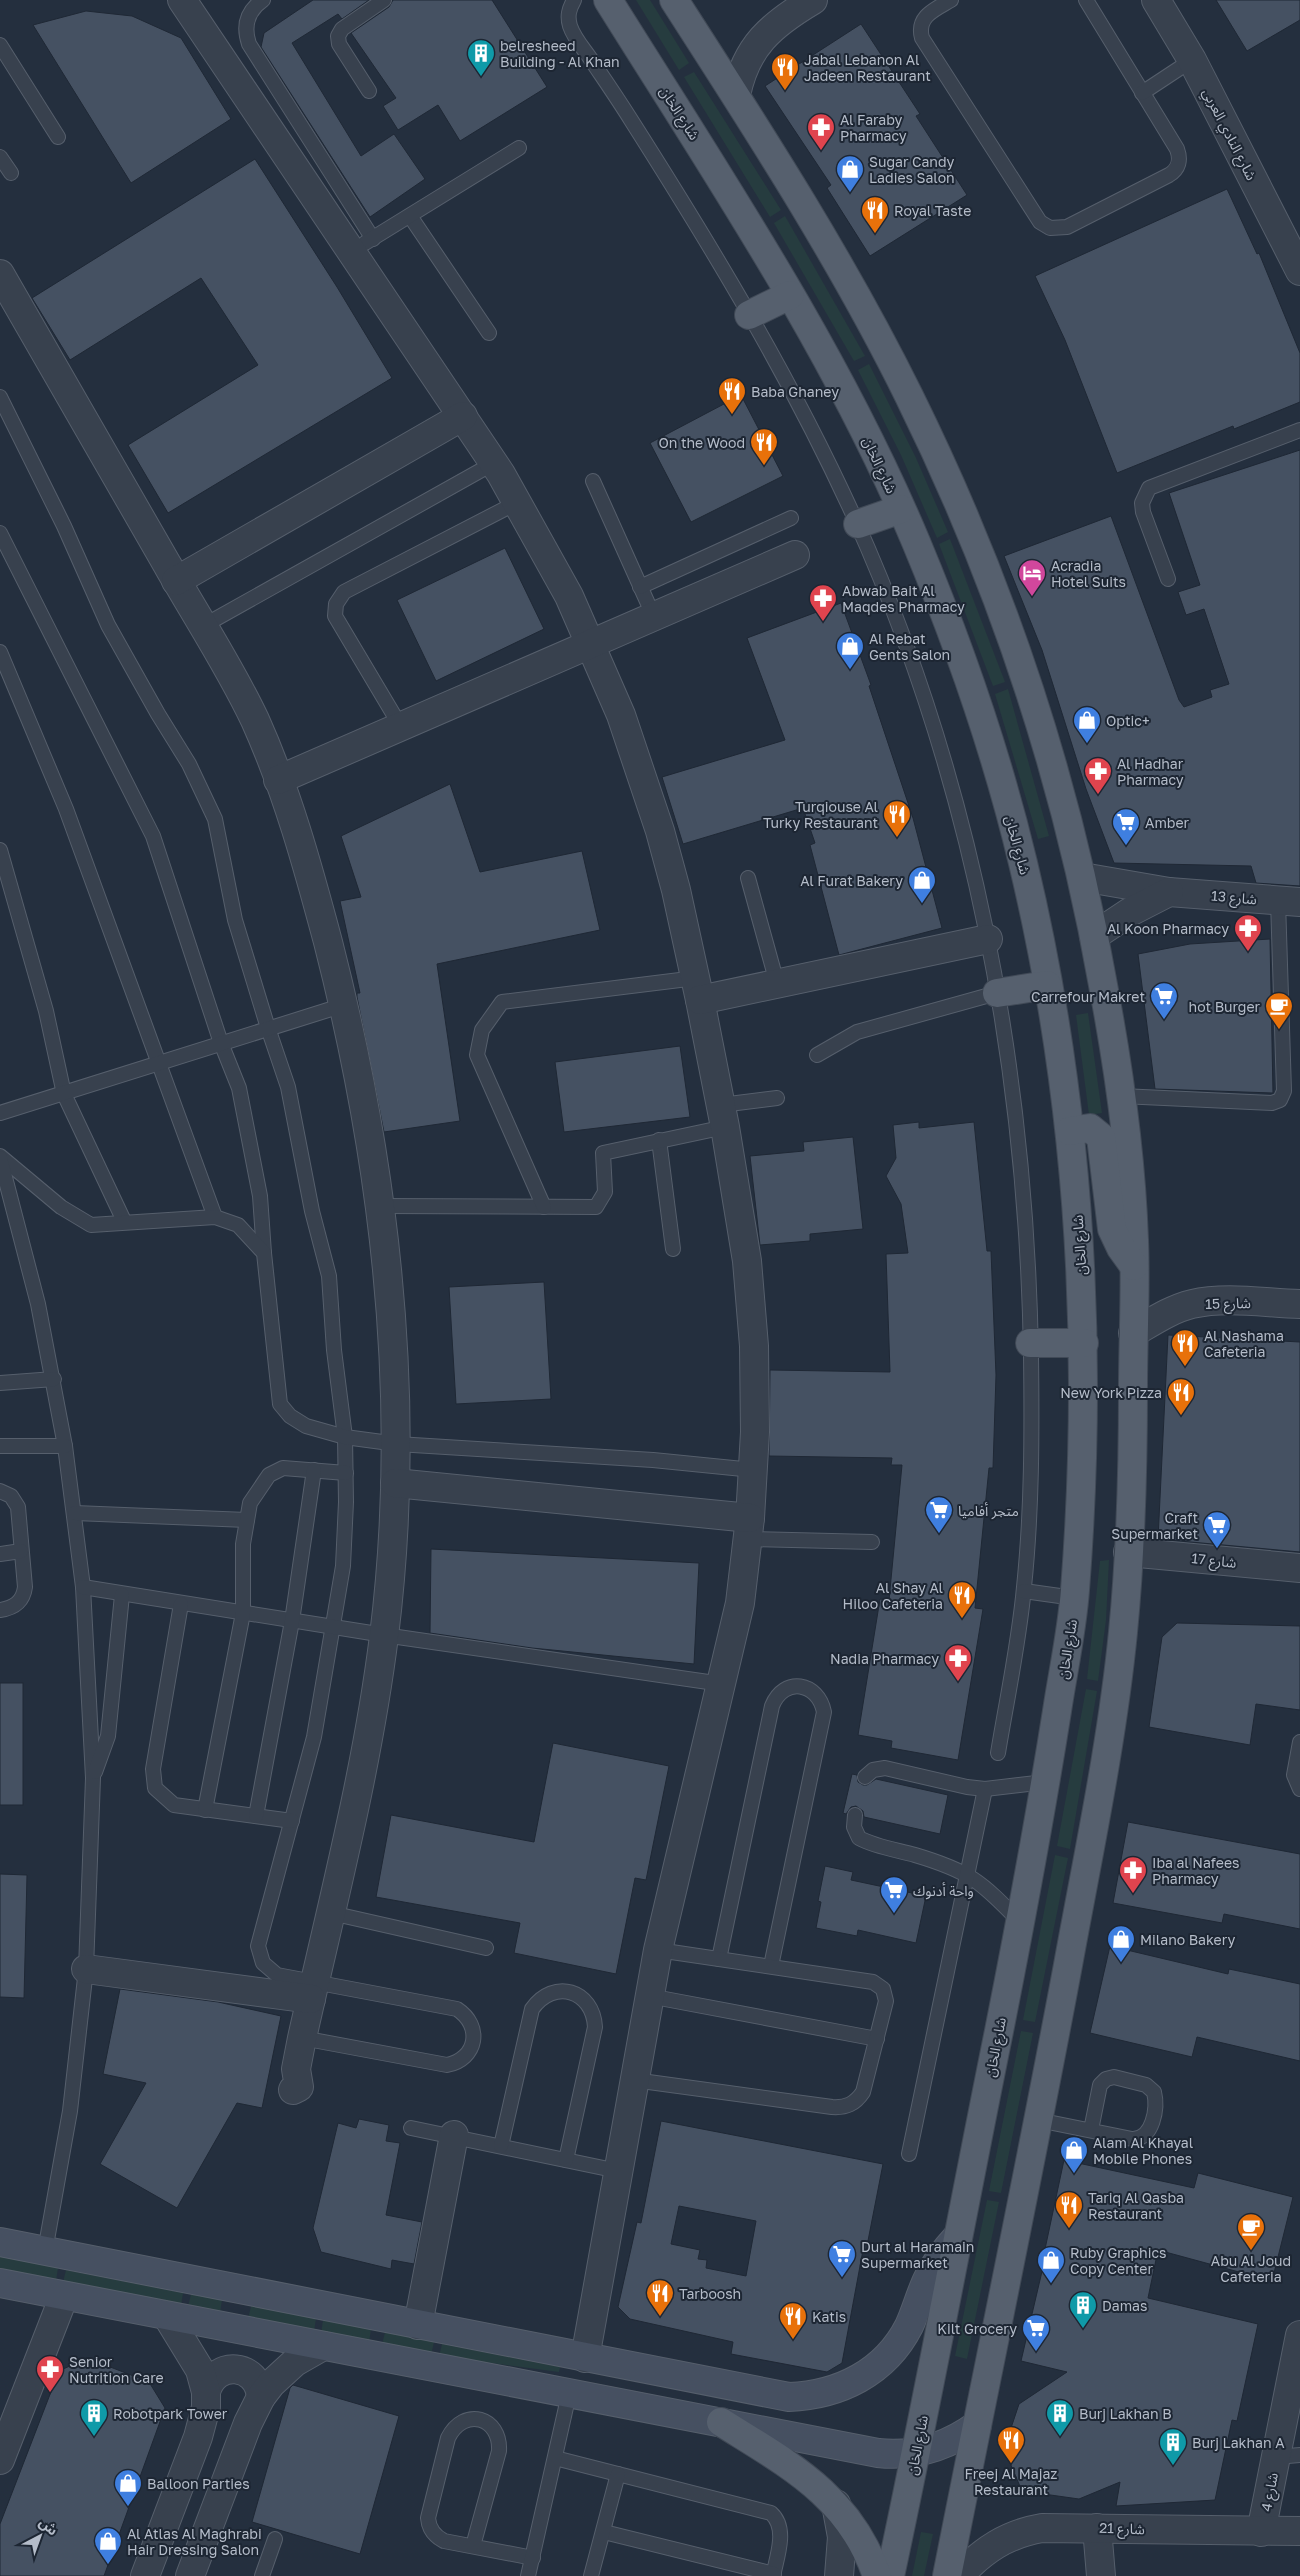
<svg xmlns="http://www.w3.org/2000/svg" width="1300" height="2576" font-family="'Golos Text','Noto Sans Arabic',sans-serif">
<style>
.green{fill:#263c3f}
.building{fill:#455162;stroke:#1f2835;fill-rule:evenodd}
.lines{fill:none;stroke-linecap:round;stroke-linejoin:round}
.lane-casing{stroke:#565f6c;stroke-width:16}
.street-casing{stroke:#565f6c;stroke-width:30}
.secondary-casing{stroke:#565f6c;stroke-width:30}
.primary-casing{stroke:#414a57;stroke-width:30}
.lane{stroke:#38414e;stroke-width:14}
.street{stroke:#38414e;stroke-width:28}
.secondary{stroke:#465061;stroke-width:28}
.primary{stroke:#56606e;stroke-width:28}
.labels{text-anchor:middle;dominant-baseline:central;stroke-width:4;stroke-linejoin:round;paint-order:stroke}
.poi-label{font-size:14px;fill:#b4bcc9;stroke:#1d2633;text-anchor:start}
.street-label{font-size:14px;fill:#b4bcc9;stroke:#1d2633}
</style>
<rect width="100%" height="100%" fill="#242f3e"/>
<g class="green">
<path d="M636,0H650L689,63L679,70Z"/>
<path d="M694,72L781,210L770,217L684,77Z"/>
<path d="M785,216L865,356L854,361L774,223Z"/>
<path d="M869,364L916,458L948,532L937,538L901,455L858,370Z"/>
<path d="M950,539L1005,682L993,686L939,544Z"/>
<path d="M1008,689L1049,836L1038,839L995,694Z"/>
<path d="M1088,1013L1102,1113L1089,1115L1076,1015Z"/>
<path d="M1109,1560L1106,1620L1098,1681L1087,1679L1100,1561Z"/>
<path d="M1086,1689L1097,1691L1070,1849L1057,1846Z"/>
<path d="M1055,1855L1068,1858L1035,2022L1023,2020Z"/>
<path d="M1021,2031L1033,2033L1001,2193L989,2191Z"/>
<path d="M987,2200L999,2202L967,2359L955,2356Z"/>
<path d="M0,2256L58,2268L56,2281L0,2270Z"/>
<path d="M66,2270L183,2293L181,2306L63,2282Z"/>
<path d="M191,2294L222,2300L220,2313L188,2307Z"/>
<path d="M251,2306L316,2318L314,2332L248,2319Z"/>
<path d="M323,2320L371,2329L369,2343L321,2333Z"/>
<path d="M385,2332L434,2342L431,2355L382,2345Z"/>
<path d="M442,2344L560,2367L559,2372L439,2356Z"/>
<path d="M921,2532L933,2534L924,2576H912Z"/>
</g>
<g class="building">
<path d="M313,0H369L342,19L338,14L292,43L361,156L394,134L425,179L370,217L261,47L264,33Z"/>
<path d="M393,0H492L547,87L460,141L438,105L398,130L383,106L396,98L351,33L389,7Z"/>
<path d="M1216,0H1300V20L1247,51Z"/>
<path d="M86,11L132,16L181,38L231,119L131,183L33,25Z"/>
<path d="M861,24L920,114L916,116L967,195L870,256L827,188L831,185L765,86Z"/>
<path d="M255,159L337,287L392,378L168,513L128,445L258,365L201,278L70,360L32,298Z"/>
<path d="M1227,189L1257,254L1259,253L1300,353V402L1234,429L1233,426L1117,473L1065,340L1035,276Z"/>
<path d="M741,395L783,476L691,522L650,443Z"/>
<path d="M1300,450V886L1256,883L1251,866L1114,863L1086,789L1042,650L1004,556L1111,516L1179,700L1184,707L1212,697L1210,690L1229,684L1204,609L1186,615L1178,592L1200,585L1169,493Z"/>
<path d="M505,548L544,629L436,681L397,600Z"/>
<path d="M841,603L871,685L869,686L913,818L942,928L839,955L810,845L815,843L803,808L683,844L662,777L785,740L747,638Z"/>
<path d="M450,784L480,872L582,851L600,930L437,964L460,1121L384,1132L357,997V993H360L340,901L361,897L341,836Z"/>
<path d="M1270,939L1273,1093L1155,1089L1138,954L1190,944Z"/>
<path d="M680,1046L690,1117L564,1132L555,1062Z"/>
<path d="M919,1122V1128L974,1122L987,1251H991L996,1375L993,1468H989L975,1608L983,1609L958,1760L891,1748L892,1741L858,1735L880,1599L889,1600L902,1465H891L892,1458L769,1456L770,1370L890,1372L886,1254L908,1253L901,1204L886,1176L896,1158L893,1125Z"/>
<path d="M853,1137L863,1229L810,1234V1241L760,1245L750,1156L804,1151L803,1142Z"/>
<path d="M544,1282L551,1399L456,1404L449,1287Z"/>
<path d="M1168,1335L1300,1342V1552L1158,1539Z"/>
<path d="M431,1549L699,1563L694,1664L532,1648L430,1633Z"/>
<path d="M1177,1623L1300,1626V1710L1256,1704L1250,1745L1149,1727L1162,1637Z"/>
<rect x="0" y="1683" width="23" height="122"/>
<path d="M553,1743L669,1766L646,1880L635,1878L616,1974L514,1953L520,1923L376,1897L391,1815L534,1842Z"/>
<path d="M852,1774L857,1775L858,1782L863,1785H867L876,1779L948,1795L940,1834L864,1817L863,1811L856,1806L851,1807L846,1814L843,1813Z"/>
<path d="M1128,1822L1300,1854V1929L1224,1914L1222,1923L1113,1903Z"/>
<path d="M825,1866L853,1872L851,1880L926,1896L916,1943L858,1930L857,1936L816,1928L821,1902L818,1901Z"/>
<path d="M0,1874L27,1875L24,1998L0,1997Z"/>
<path d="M1110,1946L1228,1974L1229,1969L1300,1984V2061L1197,2037L1192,2057L1090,2033Z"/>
<path d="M120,1989L218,2002L281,2016L262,2108L237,2103L177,2208L100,2164L146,2083L103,2074Z"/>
<path d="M359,2119L389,2125L386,2141L400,2143L386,2215L422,2222L414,2264L392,2260L391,2269L321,2252L313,2228L338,2123L356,2128Z"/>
<path d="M661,2121L883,2164L866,2251L863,2250L842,2363L827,2372L731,2354L733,2342L630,2319L618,2307L637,2222L641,2223ZM679,2206L756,2221L746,2276L706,2268L707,2260L698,2259L700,2250L671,2244Z"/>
<path d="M1064,2160L1194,2188L1198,2173L1293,2197L1272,2281L1158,2250L1148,2298L1258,2324L1237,2421L1232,2420L1215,2500L1116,2506L1120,2482L1079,2499L1022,2491L1004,2449L1019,2404L1067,2372L1021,2361L1047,2250L1045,2249Z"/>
<path d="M87,2358L149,2382L165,2408L104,2576H0V2524L59,2371Z"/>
<path d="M293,2385L399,2416L360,2554L252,2522L290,2388Z"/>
</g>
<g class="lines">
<g class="lane-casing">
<g id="lane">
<path d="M263,0C247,11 243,26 249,44L373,239"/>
<path d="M574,0C569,9 567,16 570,26C574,38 583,48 590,58C604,79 618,99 631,120C713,249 792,380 855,519C973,781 1026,1068 1031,1354C1032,1432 1032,1510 1024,1587C1019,1643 1007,1698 998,1753"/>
<path d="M951,0C936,9 916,16 922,38L1040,222L1050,228L1067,227L1169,175C1179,169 1181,160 1177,149L1086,0"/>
<path d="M0,45L58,137"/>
<path d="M369,91L339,44L338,36L342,29L384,0"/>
<path d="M1142,93L1192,60"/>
<path d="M0,157L11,173"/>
<path d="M410,216L489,333"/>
<path d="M365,243L519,148"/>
<path d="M0,397L64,526L108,625L158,714L189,764L215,819L235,920L268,1028L288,1087L312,1211L329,1276L334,1350L345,1437L346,1502L343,1566L314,1737L258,1946L263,1963L277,1975L457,2009C483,2026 477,2059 447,2065L302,2038"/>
<path d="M593,481L654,617"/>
<path d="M0,533L153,836L221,1043L239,1088L260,1196L264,1253"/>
<path d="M1168,579L1143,512L1142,503L1149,488L1300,430"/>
<path d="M640,587L791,518"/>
<path d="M203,626L494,463"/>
<path d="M0,652L66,809L215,1217"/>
<path d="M401,727L335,616L336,604L344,592L518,502"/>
<path d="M0,850L46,1011L64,1094L124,1221"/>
<path d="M748,878L777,983"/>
<path d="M817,1055L857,1032L997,993"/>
<path d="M1121,1096L1272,1103L1280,1100L1284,1091L1278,901"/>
<path d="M721,1105L777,1098"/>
<path d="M0,1113L344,1005"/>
<path d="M659,1140L673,1249"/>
<path d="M0,1156L61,1207L91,1225L215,1217L238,1225L264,1253L280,1404L290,1416L306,1426L345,1437L397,1444L653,1460L753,1470"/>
<path d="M0,1158L38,1304L65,1446L83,1587L93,1778L86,1969L70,2111L45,2251"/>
<path d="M381,1206L596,1207L605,1192L603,1153L725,1127"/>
<path d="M544,1207L477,1055L482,1030L502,1002L696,978"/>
<path d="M0,1383L54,1379"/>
<path d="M0,1446H65"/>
<path d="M0,1491L11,1496L18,1507L25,1587C23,1602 14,1608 0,1610"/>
<path d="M75,1513L247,1520"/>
<path d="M748,1539L872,1542"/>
<path d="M0,1554L21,1551"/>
<path d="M83,1587L384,1635L722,1684"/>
<path d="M1024,1591L1074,1598"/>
<path d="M181,1604L153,1769L155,1788L174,1805L292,1821"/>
<path d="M1300,1742L1294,1775L1300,1789"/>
<path d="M95,1772L108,1736L122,1595"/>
<path d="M865,1777L873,1770L885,1768L967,1787L985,1789L1045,1782"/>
<path d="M205,1810L243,1613V1544L250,1503L269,1475L283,1468L346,1473"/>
<path d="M855,1815L854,1827L859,1838C876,1847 897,1850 915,1855C969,1871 981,1881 1020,1922"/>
<path d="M256,1816L292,1621L314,1470"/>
<path d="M331,1913L486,1948"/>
<path d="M719,1959L772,1706C784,1676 818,1682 824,1712L771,1966"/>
<path d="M649,1996L877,2039"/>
<path d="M634,2080L832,2107C846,2108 855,2104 863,2092L886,2001L883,1989L873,1982L658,1950"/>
<path d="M1038,2120L1132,2139C1153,2140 1158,2108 1154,2092L1146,2085L1114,2077L1106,2079L1100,2085L1091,2130"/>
<path d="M411,2128L618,2171"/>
<path d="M501,2146L532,2009C554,1978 593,1990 595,2027L566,2160"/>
<path d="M909,2154L985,1789"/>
<path d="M1276,2457L1300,2455"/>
<path d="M555,2458L771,2513C788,2528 777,2556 773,2576"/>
<path d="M604,2532L774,2574"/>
<path d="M473,2546L499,2451C501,2417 464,2406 448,2438L428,2518C429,2529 434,2536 444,2541L533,2558"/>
<path d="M262,2576L275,2539"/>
<path d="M528,2576L569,2394"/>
<path d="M591,2576L618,2474"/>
</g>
</g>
<g class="street-casing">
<g id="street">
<path d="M182,0L501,474L569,596L621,715L660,831L676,890L700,1000L725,1127L747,1261L754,1346L755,1432L750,1518L740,1603L658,1950L585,2358"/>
<path d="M1156,0L1192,60L1300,271"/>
<path d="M736,95C746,46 771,25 813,0"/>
<path d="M0,274C56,372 112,469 168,566C197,617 230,667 255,720C287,791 308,867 328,942C386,1168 413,1403 384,1636C367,1772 332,1904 302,2038L296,2069L299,2087L293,2090"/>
<path d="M176,581L463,416"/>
<path d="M278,780L795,555"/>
<path d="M1082,877L1169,892L1300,902"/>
<path d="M1094,936L1130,912L1169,892"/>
<path d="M700,1000L988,939"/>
<path d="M1133,1333C1152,1322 1171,1309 1192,1304C1226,1296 1265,1303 1300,1304"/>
<path d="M395,1483L750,1518"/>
<path d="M1128,1552L1300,1568"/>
<path d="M86,1969L311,1999"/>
<path d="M418,2325L454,2135"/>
<path d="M206,2392C215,2359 258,2363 261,2397"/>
<path d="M0,2460L64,2296"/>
<path d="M836,2504L842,2537L839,2576"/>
<path d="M1097,2528L1101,2576"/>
<path d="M1261,2532L1300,2335"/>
<path d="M145,2576L198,2437L206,2407V2392L200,2370L167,2316"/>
<path d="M190,2576L248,2423L261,2397L271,2384L295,2362L323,2346"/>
<path d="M959,2576C983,2550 1007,2534 1042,2528L1300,2531"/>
</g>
</g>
<g class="secondary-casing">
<g id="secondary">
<path d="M0,2242L789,2397C839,2395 885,2373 909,2326C916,2311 920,2295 927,2280C935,2263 946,2249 958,2236"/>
<path d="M0,2283L878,2453C915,2457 947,2447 977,2425"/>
</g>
</g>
<g class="primary-casing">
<g id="primary">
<path d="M608,0C718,176 835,349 916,542C959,645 997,754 1023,863C1080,1101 1094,1346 1075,1590C1072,1631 1063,1671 1057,1711C1040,1818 1020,1925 999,2031C962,2213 929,2395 890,2576"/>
<path d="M674,0C757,129 841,258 909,396C1001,582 1067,780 1103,985C1119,1069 1131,1154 1134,1240C1136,1289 1133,1339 1133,1388C1133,1469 1131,1551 1123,1632C1112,1744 1088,1855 1068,1965C1030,2169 987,2373 947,2576"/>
<path d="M749,315L790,295"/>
<path d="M858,524L901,509"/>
<path d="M997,993L1047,985"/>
<path d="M1070,1131L1090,1128L1101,1137L1112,1229L1121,1248L1134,1266"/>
<path d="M1030,1343H1084"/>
<path d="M721,2422C789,2465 849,2495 877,2576"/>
</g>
</g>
<use href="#lane" class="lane"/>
<use href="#street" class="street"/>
<use href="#secondary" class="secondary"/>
<use href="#primary" class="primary"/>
</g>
<defs>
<g id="building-pin" transform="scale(1.4375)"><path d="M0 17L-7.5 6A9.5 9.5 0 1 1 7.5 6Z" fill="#0f9aa8" stroke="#1d2633"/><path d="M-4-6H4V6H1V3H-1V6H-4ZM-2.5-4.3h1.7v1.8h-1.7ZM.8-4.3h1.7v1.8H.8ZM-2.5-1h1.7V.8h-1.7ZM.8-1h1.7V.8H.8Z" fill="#fff"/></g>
<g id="restaurant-pin" transform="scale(1.4375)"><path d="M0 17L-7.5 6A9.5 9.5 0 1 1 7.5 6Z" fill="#e8710a" stroke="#1d2633"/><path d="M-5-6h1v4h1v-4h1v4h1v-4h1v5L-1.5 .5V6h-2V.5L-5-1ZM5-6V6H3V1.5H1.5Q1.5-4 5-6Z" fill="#fff"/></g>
<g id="pharmacy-pin" transform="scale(1.4375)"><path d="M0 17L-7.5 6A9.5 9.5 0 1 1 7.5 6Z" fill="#e0444e" stroke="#1d2633"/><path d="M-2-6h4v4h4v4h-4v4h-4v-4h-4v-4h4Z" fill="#fff"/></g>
<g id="shop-pin" transform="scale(1.4375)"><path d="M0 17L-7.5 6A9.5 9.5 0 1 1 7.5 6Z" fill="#3f7fe0" stroke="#1d2633"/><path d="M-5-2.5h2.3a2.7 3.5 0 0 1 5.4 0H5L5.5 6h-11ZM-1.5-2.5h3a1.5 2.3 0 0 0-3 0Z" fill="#fff"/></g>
<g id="hotel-pin" transform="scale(1.4375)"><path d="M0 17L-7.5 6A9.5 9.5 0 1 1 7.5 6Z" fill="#d1479c" stroke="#1d2633"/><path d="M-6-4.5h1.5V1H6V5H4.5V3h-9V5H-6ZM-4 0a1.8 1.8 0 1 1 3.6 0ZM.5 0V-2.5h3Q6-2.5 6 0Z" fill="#fff"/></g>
<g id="supermarket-pin" transform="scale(1.4375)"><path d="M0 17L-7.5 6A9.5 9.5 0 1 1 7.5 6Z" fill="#3f7fe0" stroke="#1d2633"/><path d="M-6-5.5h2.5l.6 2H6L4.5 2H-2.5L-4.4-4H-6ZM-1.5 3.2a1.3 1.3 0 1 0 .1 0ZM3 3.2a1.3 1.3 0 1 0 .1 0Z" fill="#fff"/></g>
<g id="cafe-pin" transform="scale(1.4375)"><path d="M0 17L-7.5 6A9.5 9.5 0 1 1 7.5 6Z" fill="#e8710a" stroke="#1d2633"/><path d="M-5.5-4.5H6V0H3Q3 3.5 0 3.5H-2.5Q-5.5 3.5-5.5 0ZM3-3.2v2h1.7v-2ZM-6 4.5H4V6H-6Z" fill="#fff"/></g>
</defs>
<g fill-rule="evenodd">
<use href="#building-pin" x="481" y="53"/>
<use href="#restaurant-pin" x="785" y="67"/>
<use href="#pharmacy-pin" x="821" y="127"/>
<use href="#shop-pin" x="850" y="169"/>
<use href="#restaurant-pin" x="875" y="210"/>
<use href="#restaurant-pin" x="732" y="391"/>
<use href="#restaurant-pin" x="764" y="442"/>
<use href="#hotel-pin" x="1032" y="573"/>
<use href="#pharmacy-pin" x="823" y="598"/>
<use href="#shop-pin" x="850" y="646"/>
<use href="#shop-pin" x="1087" y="720"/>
<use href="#pharmacy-pin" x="1098" y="771"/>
<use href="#restaurant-pin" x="897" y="814"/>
<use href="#supermarket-pin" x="1126" y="822"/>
<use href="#shop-pin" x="922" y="880"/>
<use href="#pharmacy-pin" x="1248" y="928"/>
<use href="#supermarket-pin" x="1164" y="996"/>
<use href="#cafe-pin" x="1279" y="1006"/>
<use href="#restaurant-pin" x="1185" y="1343"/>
<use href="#restaurant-pin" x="1181" y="1392"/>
<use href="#supermarket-pin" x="939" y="1510"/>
<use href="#supermarket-pin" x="1217" y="1525"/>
<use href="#restaurant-pin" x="962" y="1595"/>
<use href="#pharmacy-pin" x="958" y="1658"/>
<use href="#pharmacy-pin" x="1133" y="1870"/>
<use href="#supermarket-pin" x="894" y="1890"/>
<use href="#shop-pin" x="1121" y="1939"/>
<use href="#shop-pin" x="1074" y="2150"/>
<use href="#restaurant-pin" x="1069" y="2205"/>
<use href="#cafe-pin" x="1251" y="2227"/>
<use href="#supermarket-pin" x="842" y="2254"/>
<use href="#shop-pin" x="1051" y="2260"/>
<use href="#restaurant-pin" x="660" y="2293"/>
<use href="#building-pin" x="1083" y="2305"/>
<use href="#restaurant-pin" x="793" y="2316"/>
<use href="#supermarket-pin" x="1036" y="2328"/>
<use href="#pharmacy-pin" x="50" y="2369"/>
<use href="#building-pin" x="94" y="2413"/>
<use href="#building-pin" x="1060" y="2413"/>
<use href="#restaurant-pin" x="1011" y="2440"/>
<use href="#building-pin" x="1173" y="2442"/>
<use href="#shop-pin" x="128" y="2483"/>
<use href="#shop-pin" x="108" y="2541"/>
</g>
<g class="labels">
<g class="poi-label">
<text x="500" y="45">belresheed<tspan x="500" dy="16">Building - Al Khan</tspan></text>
<text x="804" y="59">Jabal Lebanon Al<tspan x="804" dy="16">Jadeen Restaurant</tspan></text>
<text x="840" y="119">Al Faraby<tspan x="840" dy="16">Pharmacy</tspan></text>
<text x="869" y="161">Sugar Candy<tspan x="869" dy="16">Ladies Salon</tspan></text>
<text x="894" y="210">Royal Taste</text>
<text x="751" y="391">Baba Ghaney</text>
<text x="745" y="442" text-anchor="end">On the Wood</text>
<text x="1051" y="565">Acradia<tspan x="1051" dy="16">Hotel Suits</tspan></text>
<text x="842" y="590">Abwab Bait Al<tspan x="842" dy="16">Maqdes Pharmacy</tspan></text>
<text x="869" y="638">Al Rebat<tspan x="869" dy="16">Gents Salon</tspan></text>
<text x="1106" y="720">Optic+</text>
<text x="1117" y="763">Al Hadhar<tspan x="1117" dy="16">Pharmacy</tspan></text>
<text x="878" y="806" text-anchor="end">Turqiouse Al<tspan x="878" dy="16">Turky Restaurant</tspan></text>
<text x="1145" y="822">Amber</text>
<text x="903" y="880" text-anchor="end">Al Furat Bakery</text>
<text x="1229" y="928" text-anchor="end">Al Koon Pharmacy</text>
<text x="1145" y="996" text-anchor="end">Carrefour Makret</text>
<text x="1260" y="1006" text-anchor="end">hot Burger</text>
<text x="1204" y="1335">Al Nashama<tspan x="1204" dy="16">Cafeteria</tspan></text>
<text x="1162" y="1392" text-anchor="end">New York Pizza</text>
<text x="958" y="1510">متجر أفاميا</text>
<text x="1198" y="1517" text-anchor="end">Craft<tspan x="1198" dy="16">Supermarket</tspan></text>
<text x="943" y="1587" text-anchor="end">Al Shay Al<tspan x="943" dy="16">Hiloo Cafeteria</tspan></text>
<text x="939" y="1658" text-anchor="end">Nadia Pharmacy</text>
<text x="1152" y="1862">Iba al Nafees<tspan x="1152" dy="16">Pharmacy</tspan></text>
<text x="913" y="1890">واحة أدنوك</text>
<text x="1140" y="1939">Milano Bakery</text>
<text x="1093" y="2142">Alam Al Khayal<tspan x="1093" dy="16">Mobile Phones</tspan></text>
<text x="1088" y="2197">Tariq Al Qasba<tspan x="1088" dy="16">Restaurant</tspan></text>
<text x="861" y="2246">Durt al Haramain<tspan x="861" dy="16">Supermarket</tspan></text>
<text x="1070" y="2252">Ruby Graphics<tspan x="1070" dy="16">Copy Center</tspan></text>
<text x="1251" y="2260" text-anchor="middle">Abu Al Joud<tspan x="1251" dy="16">Cafeteria</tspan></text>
<text x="679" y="2293">Tarboosh</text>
<text x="1102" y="2305">Damas</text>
<text x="812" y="2316">Katis</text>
<text x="1017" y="2328" text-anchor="end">Kilt Grocery</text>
<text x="69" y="2361">Senior<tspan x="69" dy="16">Nutrition Care</tspan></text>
<text x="113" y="2413">Robotpark Tower</text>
<text x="1079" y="2413">Burj Lakhan B</text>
<text x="1192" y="2442">Burj Lakhan A</text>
<text x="1011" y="2473" text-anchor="middle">Freej Al Majaz<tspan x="1011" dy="16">Restaurant</tspan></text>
<text x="147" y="2483">Balloon Parties</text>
<text x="127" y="2533">Al Atlas Al Maghrabi<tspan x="127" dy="16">Hair Dressing Salon</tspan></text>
</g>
<g class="street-label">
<text transform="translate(680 113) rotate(57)">شارع الخان</text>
<text transform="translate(1230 134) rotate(63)">شارع النادي العربي</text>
<text transform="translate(880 465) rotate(65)">شارع الخان</text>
<text transform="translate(1018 845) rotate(75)">شارع الخان</text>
<text transform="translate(1234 897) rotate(5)">شارع 13</text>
<text transform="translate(1079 1245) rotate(-94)">شارع الخان</text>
<text transform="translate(1228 1303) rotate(-1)">شارع 15</text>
<text transform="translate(1214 1560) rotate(6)">شارع 17</text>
<text transform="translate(1067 1649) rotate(-81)">شارع الخان</text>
<text transform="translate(995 2047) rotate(-79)">شارع الخان</text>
<text transform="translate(917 2445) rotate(-79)">شارع الخان</text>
<text transform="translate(1269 2492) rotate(-79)">شارع 4</text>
<text transform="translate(1122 2528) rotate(2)">شارع 21</text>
</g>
</g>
<g transform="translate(40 2536) rotate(41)" stroke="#1d2633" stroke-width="4" paint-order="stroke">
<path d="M0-4L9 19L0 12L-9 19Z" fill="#b4bcc9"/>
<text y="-8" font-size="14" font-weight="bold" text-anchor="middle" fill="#b4bcc9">ش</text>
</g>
</svg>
